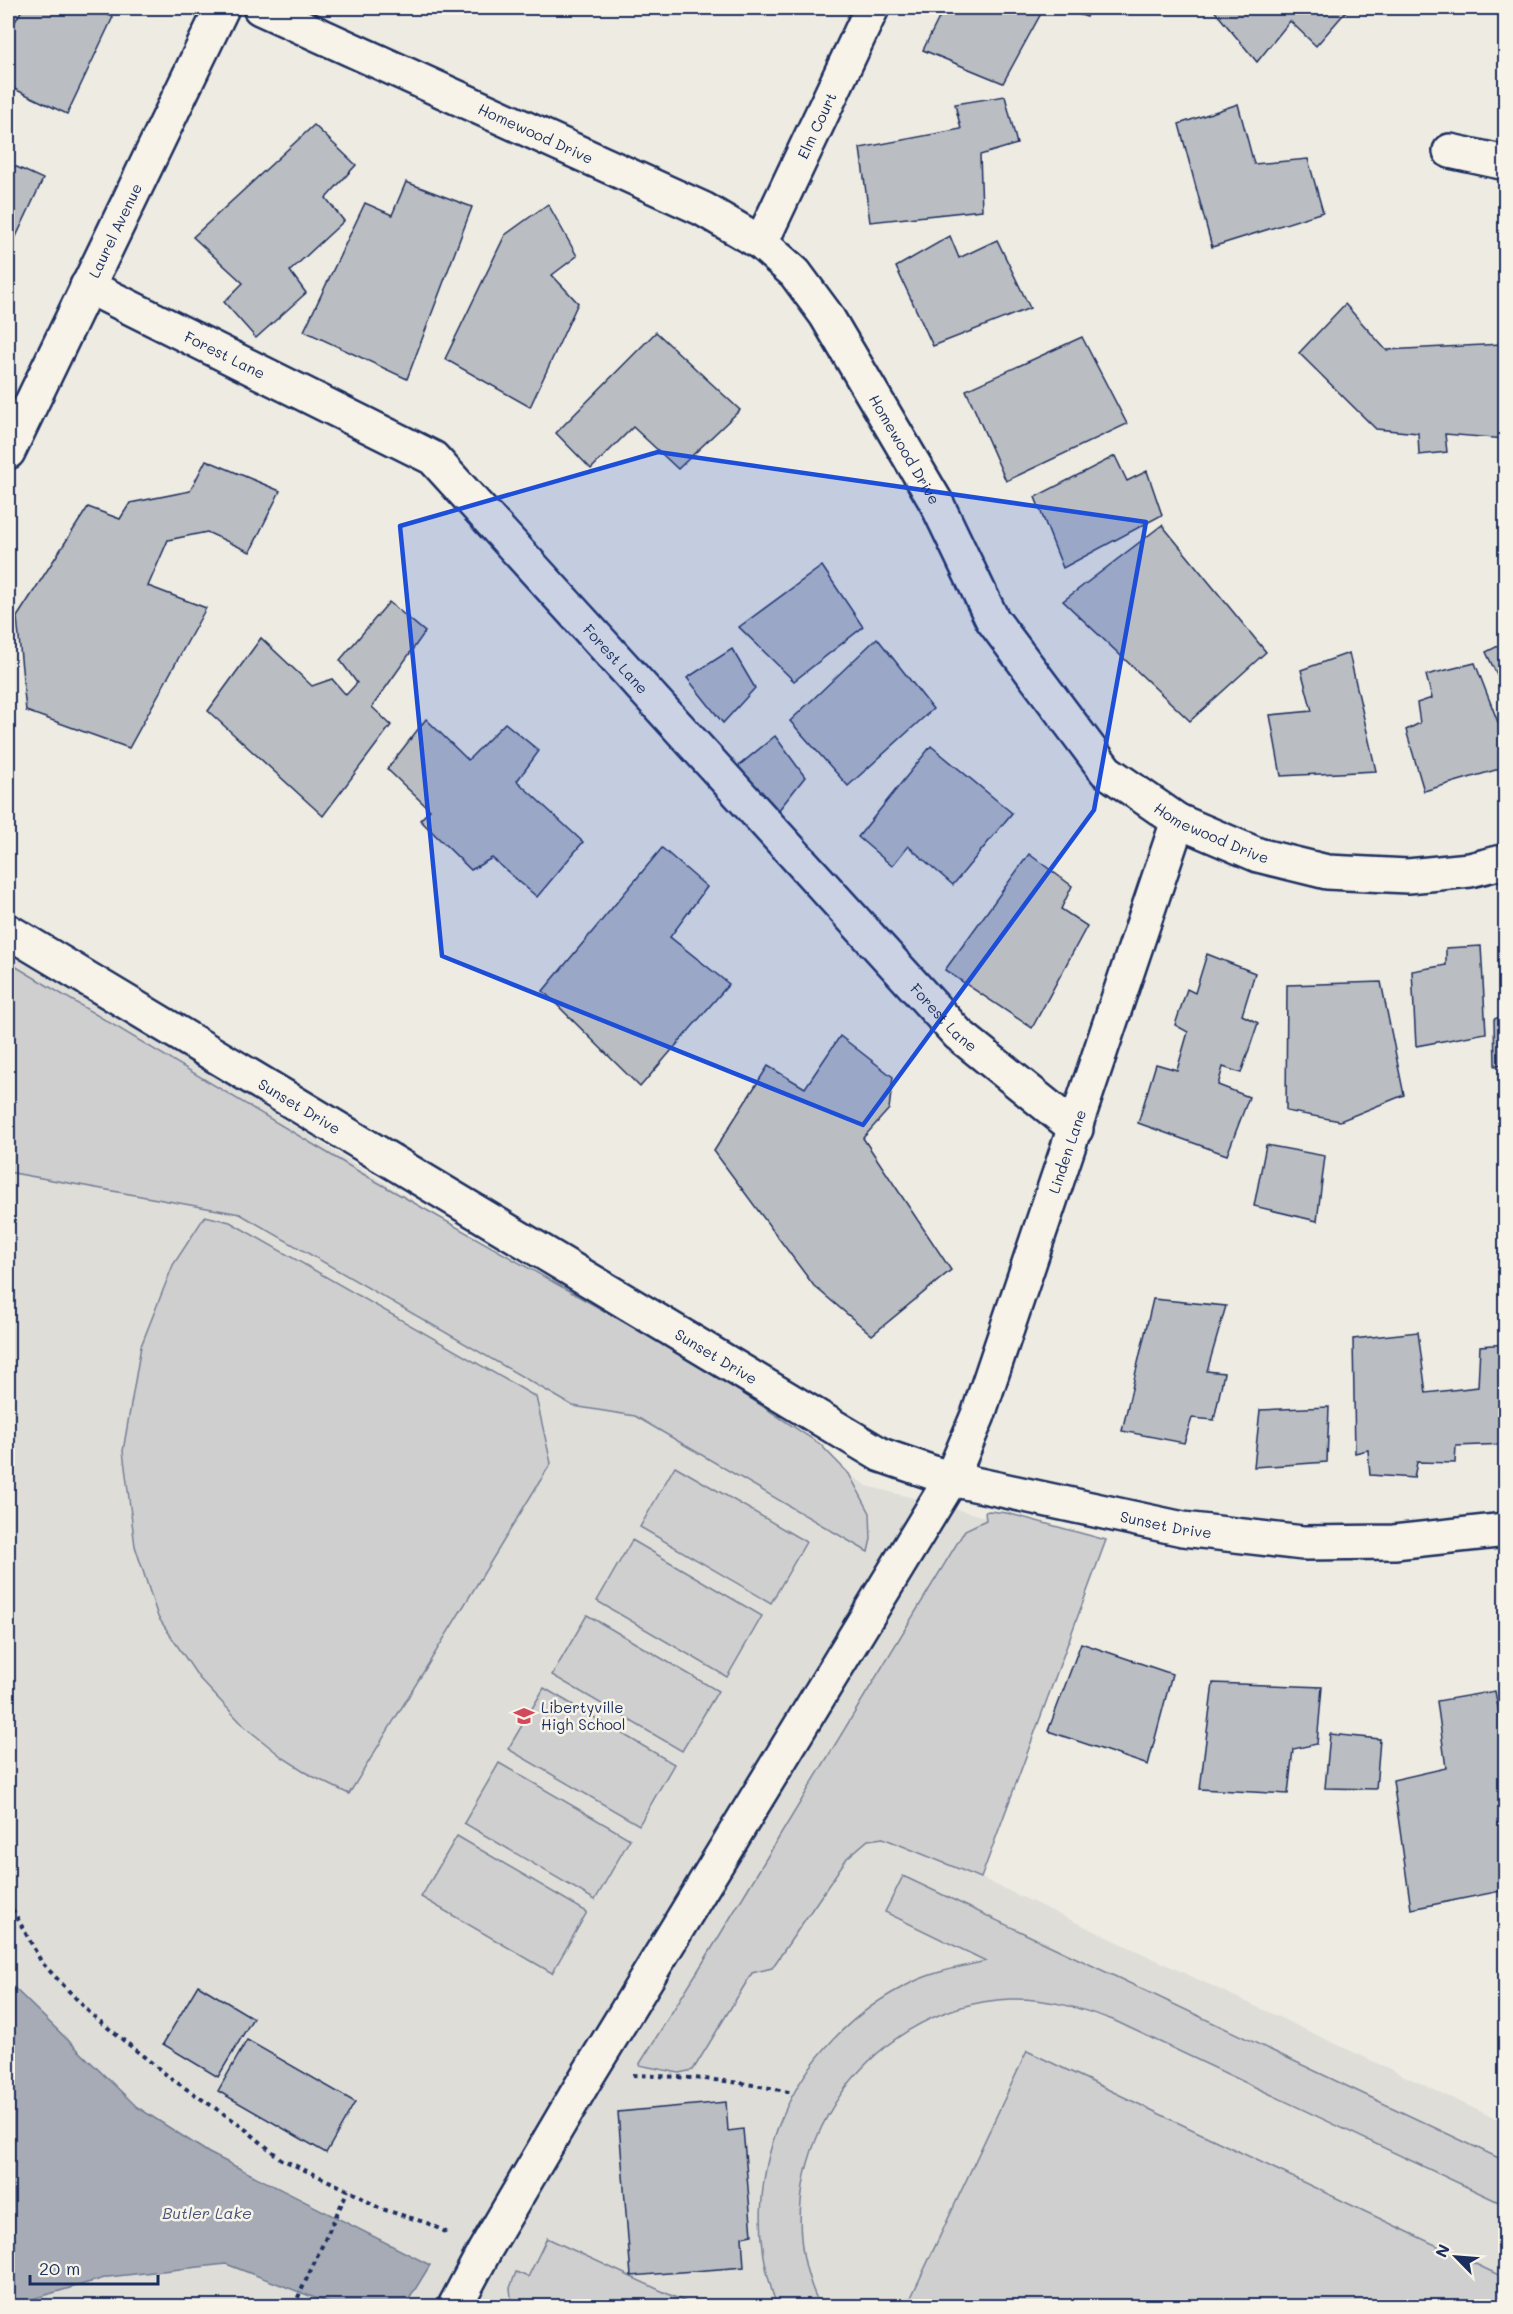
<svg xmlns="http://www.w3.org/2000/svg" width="1513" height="2314" font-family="Mali,sans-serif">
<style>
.built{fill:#deddd8}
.green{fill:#cfcfcf;stroke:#757f96;stroke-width:1.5}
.water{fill:#a6abb5;stroke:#6e7992;stroke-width:1.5}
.building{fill:#babdc2;stroke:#1b2f5e;stroke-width:1.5}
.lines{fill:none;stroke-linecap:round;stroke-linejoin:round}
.minor-casing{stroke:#1b2f5e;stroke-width:38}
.path{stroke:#1b2f5e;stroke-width:4;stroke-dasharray:4.5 4.5;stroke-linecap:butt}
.minor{stroke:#f7f3e8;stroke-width:33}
.marked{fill:#1d4ed8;fill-opacity:0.2;stroke:#1d4ed8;stroke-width:4.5;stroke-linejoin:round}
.labels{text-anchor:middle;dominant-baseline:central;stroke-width:5;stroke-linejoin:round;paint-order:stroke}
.street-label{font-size:15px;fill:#1b2f5e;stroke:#f7f3e8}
.poi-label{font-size:15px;fill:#1b2f5e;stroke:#f7f3e8;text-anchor:start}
.water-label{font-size:16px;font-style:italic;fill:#455478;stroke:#f7f3e8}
</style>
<rect width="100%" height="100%" fill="#eeebe2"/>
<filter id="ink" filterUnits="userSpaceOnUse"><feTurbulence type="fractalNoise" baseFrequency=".0167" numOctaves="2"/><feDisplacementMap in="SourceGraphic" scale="12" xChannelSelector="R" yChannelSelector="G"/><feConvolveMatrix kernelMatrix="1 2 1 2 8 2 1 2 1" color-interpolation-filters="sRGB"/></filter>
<g filter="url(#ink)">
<path class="built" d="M8,946L867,1486L1012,1524L1100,1553L981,1878L1505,2123V2306H8Z"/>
<g class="green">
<path d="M8,962L356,1170L701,1366L820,1444L849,1474L870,1513L871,1539L868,1552L635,1416L573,1406L240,1214L8,1172Z"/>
<path d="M205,1216L230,1222L536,1397L551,1463L349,1794L312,1776L282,1757L245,1727L199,1678L158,1617L135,1546L123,1451L141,1346L173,1265Z"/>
<path d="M675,1466L806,1542L771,1603L640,1527Z"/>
<path d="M989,1511L1007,1513L1106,1540L981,1878L883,1838L868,1840L847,1858L772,1968L752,1973L693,2070L679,2073L639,2065L712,1948L965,1530L986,1520L985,1512Z"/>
<path d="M632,1540L762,1616L727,1677L597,1601Z"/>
<path d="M587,1615L718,1691L682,1751L552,1675Z"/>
<path d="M544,1688L674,1764L639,1825L508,1749Z"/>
<path d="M499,1763L630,1839L595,1900L464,1823Z"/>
<path d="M457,1836L587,1912L552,1973L421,1897Z"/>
<path d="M903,1876L1505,2161V2205L1113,2020C1080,2008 1047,1998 1011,1999C862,2005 754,2169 820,2306H777C730,2180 791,2039 913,1982C936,1971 962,1967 986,1961L885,1912Z"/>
<path d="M1027,2051L1505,2278V2306H907Z"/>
<path d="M547,2238L694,2306H512L510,2288L516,2272L528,2277Z"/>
</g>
<path class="water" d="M8,1982L137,2107L209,2153L430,2265L405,2306H336L226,2264L108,2277L8,2306Z"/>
<g class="building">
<path d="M23,8H91L113,17L67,114L8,86V29L10,30Z"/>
<path d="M944,8H1044L1003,83L923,50Z"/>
<path d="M1059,8H1090L1087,17Z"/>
<path d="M1212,8H1349L1316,46L1290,21L1257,62Z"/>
<path d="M1005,96L1017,144L980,155L982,210L870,222L860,148L961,129L955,104Z"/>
<path d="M1238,104L1254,164L1308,159L1323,212L1212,247L1179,124Z"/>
<path d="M314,125L356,165L326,198L344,221L290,271L306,293L256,338L224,302L243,283L193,237Z"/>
<path d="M8,163L43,179L8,254Z"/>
<path d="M406,182L472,207L407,379L304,331L365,203L392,215Z"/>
<path d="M548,204L577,256L552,275L578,303L530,407L445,359L505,235Z"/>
<path d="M950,236L959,258L997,240L1030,308L933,346L896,267Z"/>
<path d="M1345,304L1386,350L1502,344L1506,439L1445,434L1447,452L1419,455L1418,433L1376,429L1299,353Z"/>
<path d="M656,332L740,410L678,469L633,427L591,469L556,433Z"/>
<path d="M1082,337L1127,424L1006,481L966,390Z"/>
<path d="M1115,456L1127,481L1147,471L1162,515L1063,568L1035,497Z"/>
<path d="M206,460L280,491L250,552L207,532L168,540L148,586L206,608L129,748L26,711L17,617L88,507L120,519L130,503L190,491Z"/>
<path d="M1162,525L1266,652L1190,721L1063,601Z"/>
<path d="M822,566L863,627L794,681L739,627Z"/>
<path d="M389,602L425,632L372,707L391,725L323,816L208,711L261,638L312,686L332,679L346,695L357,683L340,660Z"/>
<path d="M877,638L933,709L848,786L790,721Z"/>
<path d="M1506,642V694L1486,652Z"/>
<path d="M732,649L755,688L723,723L687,678Z"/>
<path d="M1349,653L1376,771L1281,776L1270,715L1312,711L1301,670Z"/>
<path d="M1475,663L1506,743V767L1424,791L1406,730L1420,723L1417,703L1432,698L1426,675Z"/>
<path d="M426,719L468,760L505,723L539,751L517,781L583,842L537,897L492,858L471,870L420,820L430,810L387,769Z"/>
<path d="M775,736L805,777L774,816L731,772Z"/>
<path d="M931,746L1012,813L953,885L908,846L892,866L858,837Z"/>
<path d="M662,848L707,887L670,937L729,984L640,1087L543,991Z"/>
<path d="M1029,854L1072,886L1061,909L1087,926L1032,1028L945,970Z"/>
<path d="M1481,946L1486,1033L1416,1046L1412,971L1446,965V948Z"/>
<path d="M1207,954L1255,973L1242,1015L1258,1023L1241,1073L1223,1067L1218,1085L1249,1097L1227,1155L1138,1123L1156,1064L1177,1070L1188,1032L1175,1025L1187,989L1195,993Z"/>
<path d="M1381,982L1404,1095L1340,1121L1286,1111L1287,985Z"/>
<path d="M1506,1015V1063L1495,1066L1494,1019Z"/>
<path d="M840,1036L893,1077L889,1109L863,1138L951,1270L872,1335L814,1286L714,1151L768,1066L805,1088Z"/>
<path d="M1266,1145L1325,1156L1317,1221L1254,1206Z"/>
<path d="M1153,1299L1226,1306L1207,1371L1224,1373L1214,1420L1192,1418L1184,1443L1122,1431Z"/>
<path d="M1418,1332L1426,1393L1478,1387L1480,1346L1506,1344V1444L1456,1446L1455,1463L1417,1462L1414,1478L1370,1475L1368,1450L1355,1453L1353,1339Z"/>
<path d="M1329,1407L1327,1462L1254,1467L1260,1410Z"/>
<path d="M1081,1643L1172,1674L1148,1765L1048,1731Z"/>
<path d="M1213,1683L1322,1687L1317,1744L1293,1749L1288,1794L1200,1789Z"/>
<path d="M1495,1691L1506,1752V1890L1411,1909L1393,1780L1446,1768L1437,1701Z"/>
<path d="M1330,1734L1380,1739L1376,1789L1325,1788Z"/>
<path d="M198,1985L253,2018L218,2077L163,2044Z"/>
<path d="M247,2040L355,2102L326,2153L218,2091Z"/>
<path d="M726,2102L728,2131L743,2129L752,2235L742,2237L744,2267L631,2276L618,2112Z"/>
</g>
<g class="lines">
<g class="minor-casing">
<g id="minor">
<path id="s1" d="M260,8L703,209L761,243L795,273L826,315L936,502L992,619L1106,771L1178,821L1258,855L1327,872L1408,876L1470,870L1506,861"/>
<path d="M1450,151L1506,163"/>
<path id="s2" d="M761,243L872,8"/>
<path id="s3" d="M87,286L433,458L958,1034L1076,1129"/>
<path id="s4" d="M8,452L222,8"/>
<path id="s5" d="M8,931L881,1455L951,1479L1183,1529L1303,1543L1394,1542L1506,1530"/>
<path id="s6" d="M455,2306L485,2250L586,2078L951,1479L978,1415L1178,821"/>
</g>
</g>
<g class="path">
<path d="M8,1901L42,1963L92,2015L173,2080L239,2124L281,2159L348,2190L379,2208L427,2223L450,2234"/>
<path d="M633,2075C687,2077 740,2080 793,2093"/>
<path d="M294,2306L348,2190"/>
</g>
<use href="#minor" class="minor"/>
</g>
</g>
<path class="marked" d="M658,452L1146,522L1094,810L863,1125L442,956L400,526Z"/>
<defs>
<g id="school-bare" transform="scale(1.62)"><path d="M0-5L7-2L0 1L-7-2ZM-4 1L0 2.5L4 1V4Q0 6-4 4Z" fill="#d1495b" stroke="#f7f3e8" stroke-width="2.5" paint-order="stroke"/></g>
</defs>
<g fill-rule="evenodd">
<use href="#school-bare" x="524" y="1716"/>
</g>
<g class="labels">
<g class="street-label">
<text stroke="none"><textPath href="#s2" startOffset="130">Elm Court</textPath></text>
<text stroke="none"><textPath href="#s1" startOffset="303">Homewood Drive</textPath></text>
<text stroke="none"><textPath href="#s4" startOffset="246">Laurel Avenue</textPath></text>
<text stroke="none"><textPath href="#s3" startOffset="154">Forest Lane</textPath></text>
<text stroke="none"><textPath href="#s1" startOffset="807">Homewood Drive</textPath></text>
<text stroke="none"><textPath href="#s3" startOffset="658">Forest Lane</textPath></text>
<text stroke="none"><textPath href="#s1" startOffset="1311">Homewood Drive</textPath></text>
<text stroke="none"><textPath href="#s3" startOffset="1144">Forest Lane</textPath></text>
<text stroke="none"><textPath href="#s5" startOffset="340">Sunset Drive</textPath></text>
<text stroke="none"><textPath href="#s6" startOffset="1312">Linden Lane</textPath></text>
<text stroke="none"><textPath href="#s5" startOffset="826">Sunset Drive</textPath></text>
<text stroke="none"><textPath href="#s5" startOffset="1312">Sunset Drive</textPath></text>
</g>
<g class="poi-label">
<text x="541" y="1707">Libertyville<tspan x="541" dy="17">High School</tspan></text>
</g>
<g class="water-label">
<text x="207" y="2212">Butler Lake</text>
</g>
</g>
<rect width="1513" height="2314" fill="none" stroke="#f7f3e8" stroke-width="30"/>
<rect x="15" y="15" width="1483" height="2284" fill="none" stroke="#1b2f5e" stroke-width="2" filter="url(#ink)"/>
<g transform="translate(1456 2257) rotate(295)" stroke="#f7f3e8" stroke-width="4.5" paint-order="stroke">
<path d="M0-4.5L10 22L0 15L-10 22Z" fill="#1b2f5e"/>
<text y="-9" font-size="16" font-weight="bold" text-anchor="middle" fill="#1b2f5e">N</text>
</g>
<path d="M30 2275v9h128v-9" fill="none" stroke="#1b2f5e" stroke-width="3"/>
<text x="39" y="2275" font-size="18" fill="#1b2f5e" stroke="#f7f3e8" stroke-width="4.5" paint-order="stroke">20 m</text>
</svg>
